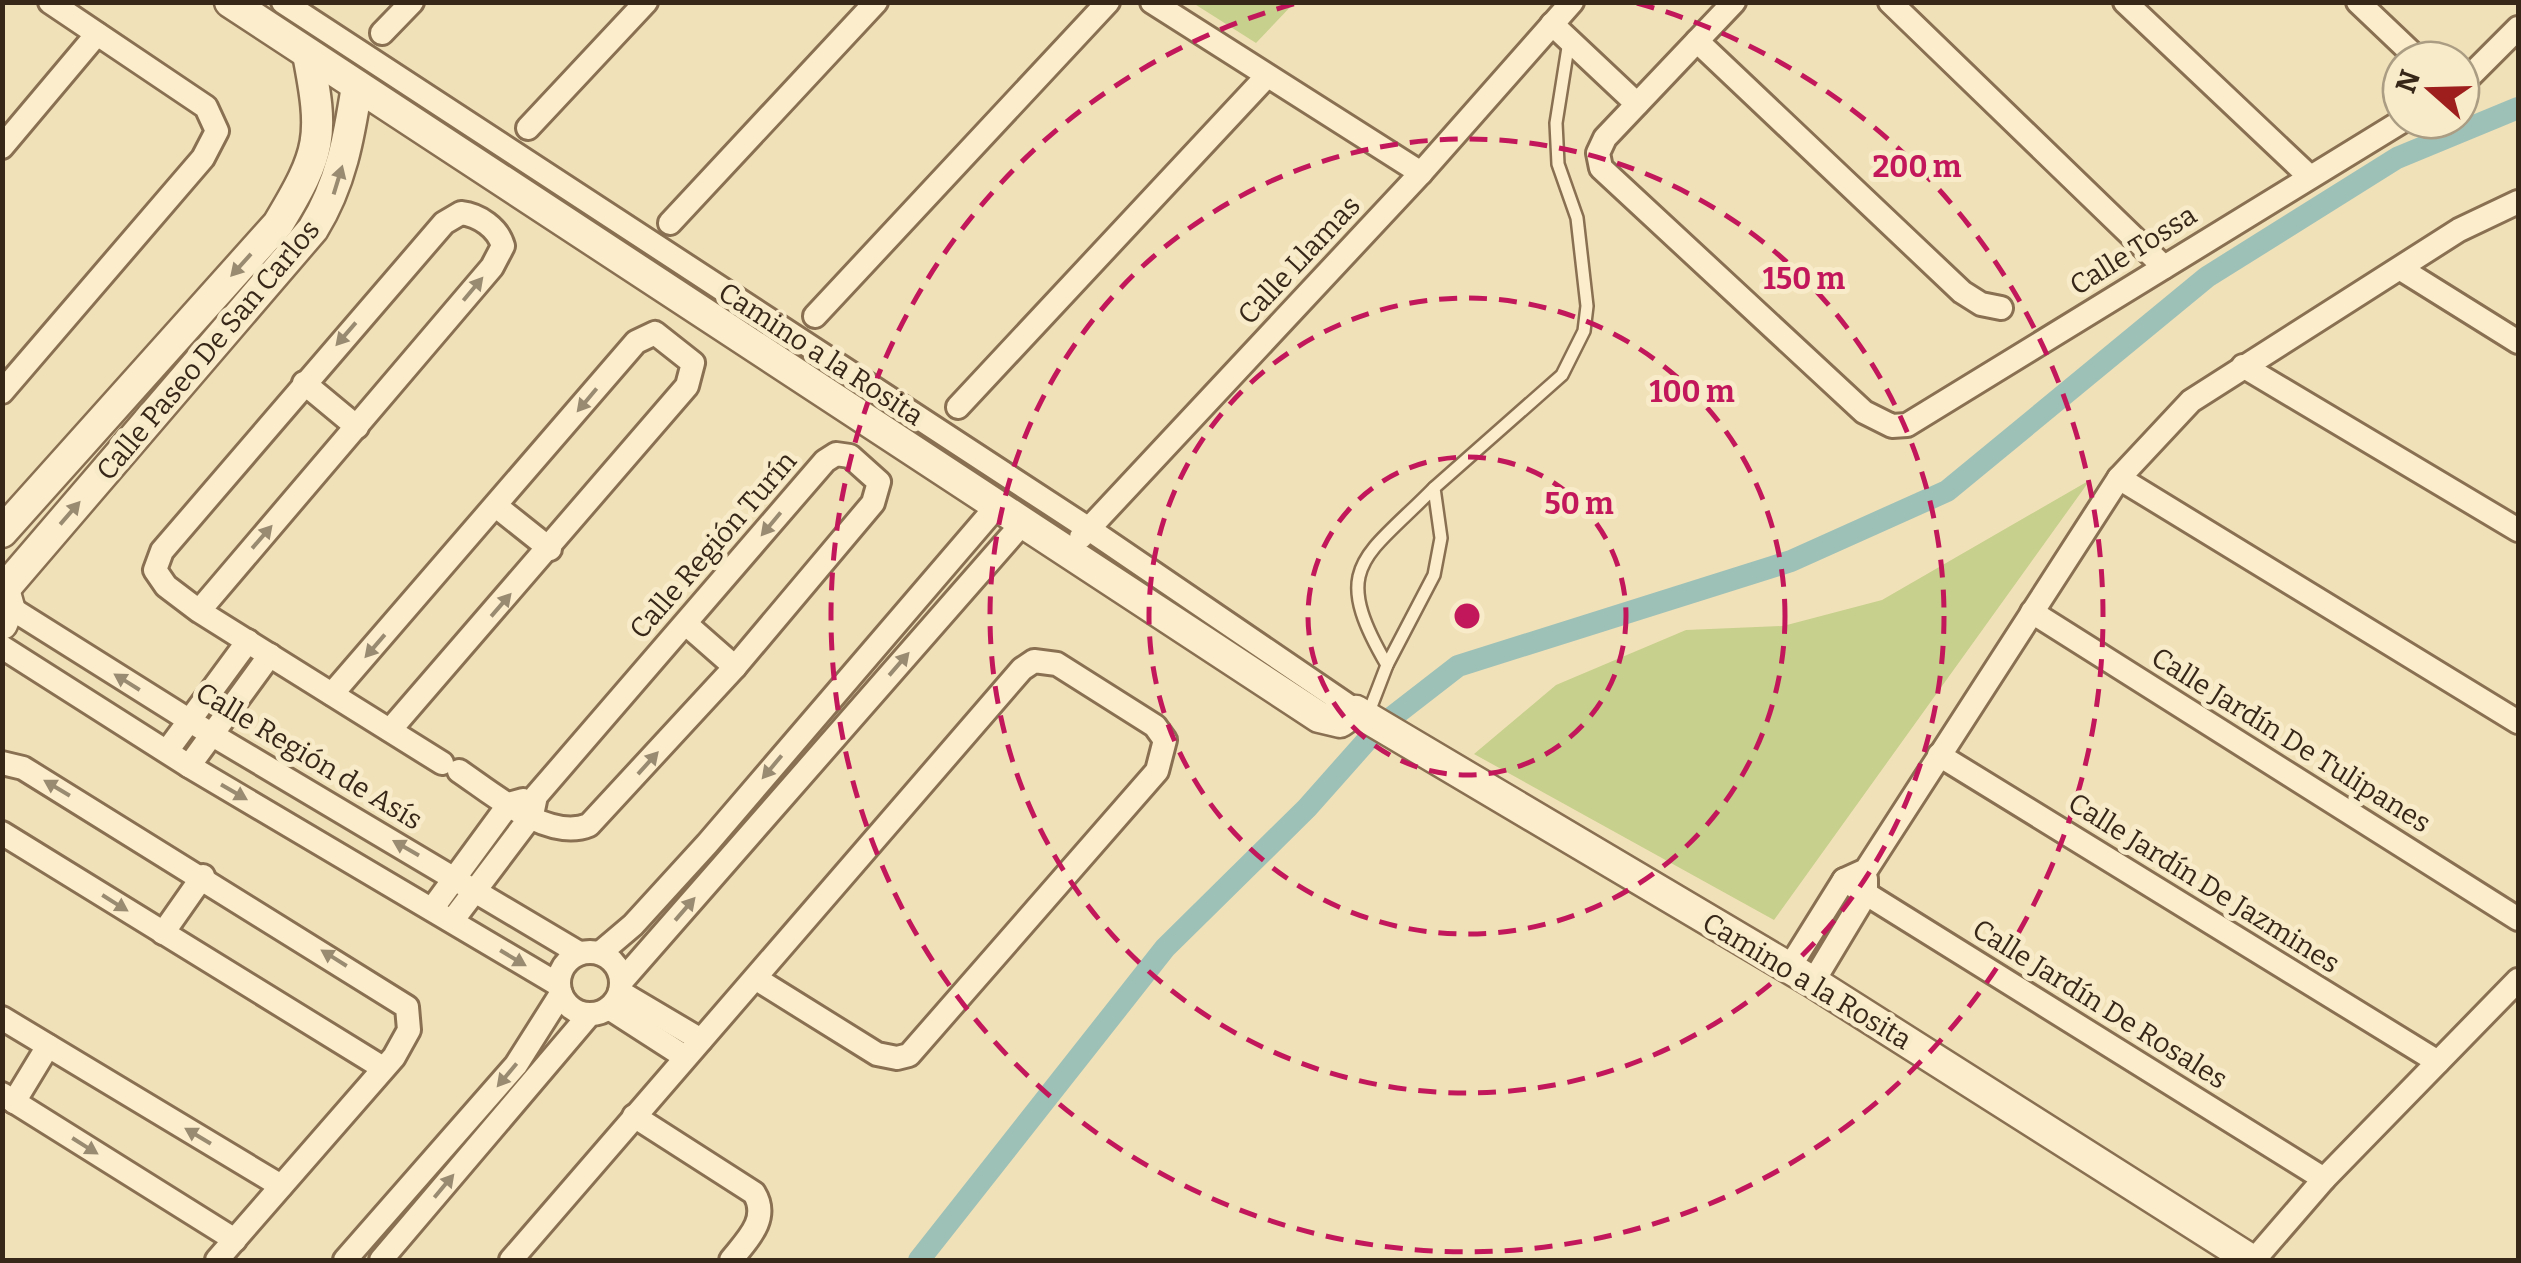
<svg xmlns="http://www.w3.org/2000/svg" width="2521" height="1263" font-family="Bitter,serif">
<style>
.green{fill:#c7d08c}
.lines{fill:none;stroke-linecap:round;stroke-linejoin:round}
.canal{stroke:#9ec1b7;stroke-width:22}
.service-casing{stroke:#897052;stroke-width:16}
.minor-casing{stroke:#897052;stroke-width:28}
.tertiary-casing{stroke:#897052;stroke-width:35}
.service{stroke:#fceecc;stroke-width:11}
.minor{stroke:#fceecc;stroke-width:22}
.tertiary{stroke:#fceecc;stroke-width:30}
.oneway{fill:#998a72}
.ring{fill:none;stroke:#c2185b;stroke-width:5;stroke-dasharray:18 12}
.labels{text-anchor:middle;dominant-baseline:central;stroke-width:10;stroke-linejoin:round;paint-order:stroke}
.street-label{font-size:28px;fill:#362719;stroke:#f8ebc9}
.centre{fill:#c2185b;stroke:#f8ebc9;stroke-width:5}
.ring-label{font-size:30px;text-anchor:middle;font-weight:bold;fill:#c2185b;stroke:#f8ebc9;stroke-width:10;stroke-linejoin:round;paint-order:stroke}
</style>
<rect width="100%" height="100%" fill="#f1e1b9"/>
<g class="green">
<path d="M1193,3H1294L1256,43Z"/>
<path d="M2090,480L1774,920L1474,754L1556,685L1686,630L1783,626L1882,600Z"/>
</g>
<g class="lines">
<path class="canal" d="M919,1260L1165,948L1307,808L1378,728L1458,666L1791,561L1947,491L2207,277L2397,158L2518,108"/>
<g class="service-casing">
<g id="service">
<path d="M1387,665C1329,566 1364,559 1434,488"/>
<path d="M1367,717L1387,665L1434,575L1441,538L1434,488L1562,375L1584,331L1587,306L1577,218L1558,164L1556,123L1569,41"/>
</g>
</g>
<g class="minor-casing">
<g id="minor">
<path d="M283,2L1089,529L1356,711"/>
<path d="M1152,2L1421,173"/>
<path d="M1734,2L1605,138L1598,153L1601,168L1864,412L1892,426L1907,425L2404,120"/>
<path d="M1890,2L2164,267"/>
<path d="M2125,2L2310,177"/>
<path d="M2358,2L2419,60"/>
<path d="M1552,24L1637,104"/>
<path d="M382,33L412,2"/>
<path d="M1697,41L1962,292L1981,304L2001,308"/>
<path d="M2461,85L2518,28"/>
<path d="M528,128L646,2"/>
<path d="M2,147L97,34"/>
<path d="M670,223L876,2"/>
<path d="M2401,269L2518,342"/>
<path d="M815,316L1108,2"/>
<path d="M2243,366L2518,530"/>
<path d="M304,383L357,427"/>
<path d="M2,392L203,158L217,131L206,107L50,2"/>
<path d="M958,407L1267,76"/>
<path d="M2119,478L2518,722"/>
<path d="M496,506L550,549"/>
<path d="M1081,537L1421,173L1572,2"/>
<path d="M9,607L211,734L579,953"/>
<path d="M199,611L492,267L503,246C498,228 479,215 461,213L444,223L162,551L155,570L166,586L199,611L442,763"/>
<path d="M2032,612L2518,919"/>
<path d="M686,624L735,667"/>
<path d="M2,647L189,766L559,985"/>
<path d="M332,694L636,342L655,333L693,363L687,386L390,730"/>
<path d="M167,751L248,641"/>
<path d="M1939,755L2438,1062"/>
<path d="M2,763L23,768L407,1007L409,1030L394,1057L217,1260"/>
<path d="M189,766L270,655"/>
<path d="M2,833L383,1068"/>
<path d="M1844,880L2324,1179"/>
<path d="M432,909L509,804L523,800"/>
<path d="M452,921L532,815L536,796L825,461L836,454L850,456L879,482L873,503L735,667L589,825C548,842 492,793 459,771"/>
<path d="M163,933L203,876"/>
<circle cx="590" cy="983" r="31"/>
<path d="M600,953L633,925L707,844L996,507"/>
<path d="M1789,968L1844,880L1866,870L2119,478L2191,401L2459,230L2518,202"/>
<path d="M621,982L1021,525"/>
<path d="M1813,982L1866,894V879"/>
<path d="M620,992L701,1040"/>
<path d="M609,1008L685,1057"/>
<path d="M2,1018L281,1186"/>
<path d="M2,1094L235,1240"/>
<path d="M14,1102L48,1046"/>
<path d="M634,1116L754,1193C770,1219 747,1240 731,1260"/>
<path d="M345,1260L516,1065L561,994"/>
<path d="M381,1260L590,1014"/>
<path d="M511,1260L1022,669L1034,661L1057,664L1155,726L1165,740L1157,771L909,1055L897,1058L877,1054L755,978"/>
<path d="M2254,1260L2324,1179L2518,980"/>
</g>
</g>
<g class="tertiary-casing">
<g id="tertiary">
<path d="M230,2L1319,717L1340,722L1356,711L1813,982L2251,1260"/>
<path d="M2,532L278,224C322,151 324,137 308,54"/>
<path d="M2,582L9,607L2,624"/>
<path d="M6,587L313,229C341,184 349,137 357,86"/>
</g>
</g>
<use href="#service" class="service"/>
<use href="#minor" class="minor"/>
<use href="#tertiary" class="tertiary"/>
</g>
<defs><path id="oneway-solid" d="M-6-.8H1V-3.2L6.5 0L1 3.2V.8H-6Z" transform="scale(2.5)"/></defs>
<g class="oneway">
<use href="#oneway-solid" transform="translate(338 180) rotate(-73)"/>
<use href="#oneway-solid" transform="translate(241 265) rotate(132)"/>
<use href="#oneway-solid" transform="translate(473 289) rotate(-50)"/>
<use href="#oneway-solid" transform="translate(346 334) rotate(131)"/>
<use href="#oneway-solid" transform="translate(587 400) rotate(130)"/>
<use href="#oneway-solid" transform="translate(70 513) rotate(-49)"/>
<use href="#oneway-solid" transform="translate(771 524) rotate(130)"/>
<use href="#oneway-solid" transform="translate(262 537) rotate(-49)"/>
<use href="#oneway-solid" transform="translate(501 605) rotate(-49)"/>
<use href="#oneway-solid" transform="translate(375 646) rotate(131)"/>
<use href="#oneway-solid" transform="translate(899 664) rotate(-49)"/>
<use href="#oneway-solid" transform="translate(127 682) rotate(-148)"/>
<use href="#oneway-solid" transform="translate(648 763) rotate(-48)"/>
<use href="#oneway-solid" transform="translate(772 767) rotate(130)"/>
<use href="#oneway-solid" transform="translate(57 788) rotate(-149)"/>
<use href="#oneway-solid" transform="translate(234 792) rotate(30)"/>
<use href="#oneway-solid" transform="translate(406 848) rotate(-150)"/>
<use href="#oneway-solid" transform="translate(115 903) rotate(32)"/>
<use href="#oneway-solid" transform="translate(685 909) rotate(-49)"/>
<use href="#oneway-solid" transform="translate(334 958) rotate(-148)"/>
<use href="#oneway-solid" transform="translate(513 958) rotate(31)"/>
<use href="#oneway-solid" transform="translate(507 1075) rotate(130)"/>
<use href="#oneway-solid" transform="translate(198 1136) rotate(-149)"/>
<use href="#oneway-solid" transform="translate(85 1146) rotate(32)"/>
<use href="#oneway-solid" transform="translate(444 1186) rotate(-50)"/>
</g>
<g class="ring">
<circle cx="1467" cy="616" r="159"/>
<circle cx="1467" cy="616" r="318"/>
<circle cx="1467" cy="616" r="477"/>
<path d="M1637 3A636 636 0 1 1 1297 3"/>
</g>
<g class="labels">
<g class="street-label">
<text transform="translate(2133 250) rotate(-32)">Calle Tossa</text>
<text transform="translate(1299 260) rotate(-47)">Calle Llamas</text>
<text transform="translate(208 350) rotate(-50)">Calle Paseo De San Carlos</text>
<text transform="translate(821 354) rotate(33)">Camino a la Rosita</text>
<text transform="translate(713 545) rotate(-49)">Calle Región Turín</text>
<text transform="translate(2291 740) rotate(32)">Calle Jardín De Tulipanes</text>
<text transform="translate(309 756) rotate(31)">Calle Región de Asís</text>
<text transform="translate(2204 883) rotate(32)">Calle Jardín De Jazmines</text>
<text transform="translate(1807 981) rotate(31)">Camino a la Rosita</text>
<text transform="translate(2100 1004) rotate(32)">Calle Jardín De Rosales</text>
</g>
</g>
<circle cx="1467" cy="616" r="15" class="centre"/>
<g class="ring-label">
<text x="1917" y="177">200 m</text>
<text x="1804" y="289">150 m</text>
<text x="1692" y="402">100 m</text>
<text x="1579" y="514">50 m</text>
</g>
<rect width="2521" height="1263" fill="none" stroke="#362719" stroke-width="10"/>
<g transform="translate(2431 90) rotate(290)"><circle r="48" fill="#f8ebc9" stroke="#aa9d83" stroke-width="2.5"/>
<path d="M0-8L18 38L0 25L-18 38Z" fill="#9d1e1d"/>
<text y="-15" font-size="28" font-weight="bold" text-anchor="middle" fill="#362719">N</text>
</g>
</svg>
